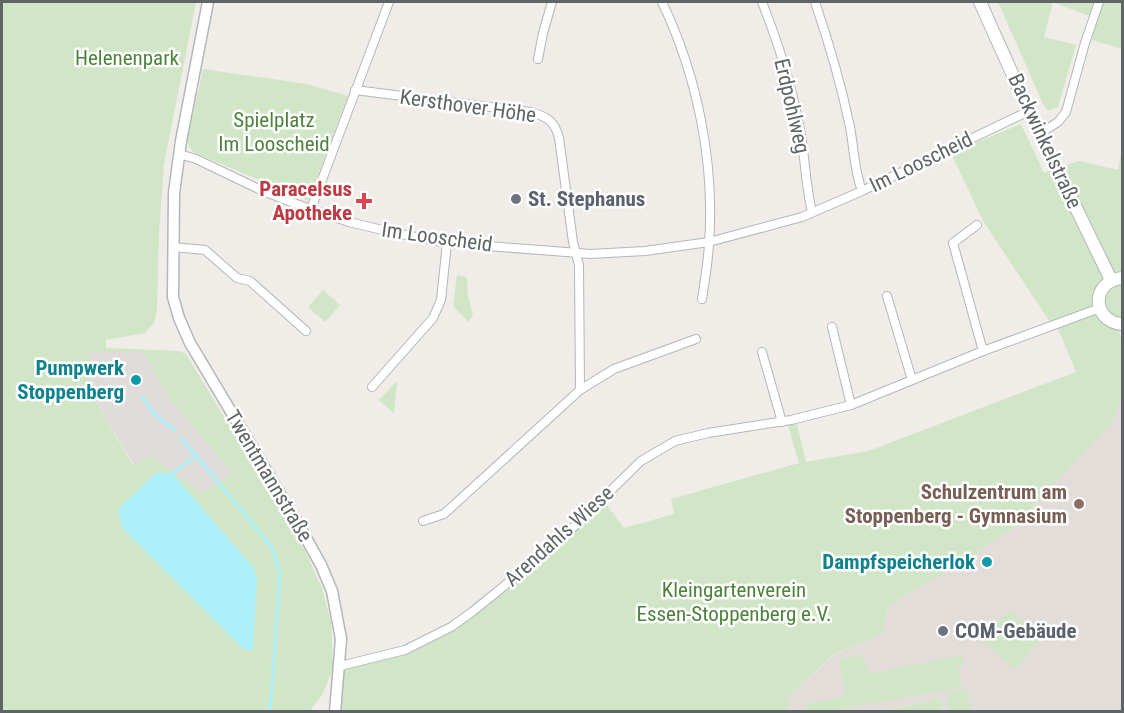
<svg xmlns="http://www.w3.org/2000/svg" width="1124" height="713" font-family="'Roboto Condensed',sans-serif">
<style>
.industrial{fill:#dfdcda}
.education{fill:#e3ddd9}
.green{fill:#d0e6c7;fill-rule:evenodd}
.water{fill:#aef0fa}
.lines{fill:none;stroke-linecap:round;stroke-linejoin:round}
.stream{stroke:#aef0fa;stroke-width:3}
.minor-casing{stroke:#b3b7b9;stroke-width:10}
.tertiary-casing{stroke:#b3b7b9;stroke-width:13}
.secondary-casing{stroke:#b2b7b9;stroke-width:14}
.minor{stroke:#fff;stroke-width:8}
.tertiary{stroke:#fff;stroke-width:10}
.secondary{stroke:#fff;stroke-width:12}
.worship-dot{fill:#6b7280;stroke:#fff;stroke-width:2}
.health-dot{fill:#e0444e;stroke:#fff;stroke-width:2}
.culture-dot{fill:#0f9aa8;stroke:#fff;stroke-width:2}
.education-dot{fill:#8d6e63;stroke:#fff;stroke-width:2}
.labels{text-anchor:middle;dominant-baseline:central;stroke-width:5;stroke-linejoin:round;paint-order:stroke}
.park-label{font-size:21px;fill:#4d833b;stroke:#fff}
.street-label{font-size:21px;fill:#5f6567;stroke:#fff}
.health-label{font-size:21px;font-weight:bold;fill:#be3a42;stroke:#fff;text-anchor:end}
.worship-label{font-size:21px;font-weight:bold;fill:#5b616d;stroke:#fff;text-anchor:start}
.culture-label{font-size:21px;font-weight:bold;fill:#0d838f;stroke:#fff;text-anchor:end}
.education-label{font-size:21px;font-weight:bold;fill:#785e54;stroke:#fff;text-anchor:end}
</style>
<rect width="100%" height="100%" fill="#f0ece8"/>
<path class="industrial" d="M90,352H143L170,399L232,472L202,494L151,455L134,465L90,392Z"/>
<path class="education" d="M1122,393V711H944L941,699L879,711L790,712L787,698L835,654L882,634L888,606L968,559L1011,529Z"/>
<g class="green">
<path d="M2,2H196L164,164L159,232L157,309L154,323L145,333L106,340V348L179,351L186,354L305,551L322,588L331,622L333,669L322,695L310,711H2ZM90,352H143L170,399L232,472L202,494L151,455L133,465L90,392Z"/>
<path d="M998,2H1122V49L1092,40L1097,19L1053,2L1044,37L1076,45L1058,107L1049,111L1044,106Z"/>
<path d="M203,69L307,84L348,96L308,201L193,152L187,142Z"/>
<path d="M1021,124L1044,173L1079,161L1118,170L1122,150V329L1119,333L1122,341V393L1113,422L1011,529L968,559L888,606L882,634L834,654L787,698L790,711L340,712L342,667L440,636L603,500L624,528L674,514L671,499L799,463L787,422L796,420L806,462L868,451L1076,372L1056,324L1052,325L983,221L951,153Z"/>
<path d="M457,275L467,277L468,296L473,315L469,322L453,306Z"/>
<path d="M323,290L340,305L325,322L308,307Z"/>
<path d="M397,381L394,414L379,400Z"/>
<path d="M1009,610L1042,638L1014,669L982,640Z"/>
<path d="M864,655L868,674L962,655L963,665L958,667L962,687L830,711H806L805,705L846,696L839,660Z"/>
<path d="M967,689L972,711H950L946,693Z"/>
<path d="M941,699L944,711H879Z"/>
</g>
<path class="water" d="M156,473H172L253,567L257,577L253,650H244L122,528L118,509Z"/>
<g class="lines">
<g class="stream">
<path d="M142,397L154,414L175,430"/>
<path d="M181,438L272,547L280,574L270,712"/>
<path d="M169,476L196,455"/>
</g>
<g class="minor-casing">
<g id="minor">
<path d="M662,2C697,75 715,162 709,244C708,262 705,280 702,299"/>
<path d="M762,2C779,45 793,89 801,135C805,160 806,187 812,212"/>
<path d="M815,2C829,43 841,84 850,127C854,148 854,170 862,191"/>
<path d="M538,59L543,33L552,2"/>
<path d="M355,90L530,112C546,116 555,121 559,138L573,242L579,265L580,390"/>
<path d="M1041,133L1058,122L1066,112L1085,43L1099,2"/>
<path d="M179,154L196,159L263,191L299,205L349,222L395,233L447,243L566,252L590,254L645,251L709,242L802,217L862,191L1029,111"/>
<path d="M311,209L389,2"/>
<path d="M977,225L953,243L983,351"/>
<path d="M173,247L205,250L237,278L250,281L306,331"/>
<path d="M887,296L912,380"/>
<path d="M832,327L851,405"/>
<path d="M762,352L782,422"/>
<path d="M372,387L433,318L441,300L447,243"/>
<path d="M423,521L444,514L580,390L614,369L696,339"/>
<path d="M340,666L405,650L451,627L472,612L557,543L641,461L675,441L708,433L791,420L851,405L983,351L1100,308"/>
</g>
</g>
<g class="tertiary-casing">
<path id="tertiary" d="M208,2L181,141L174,193L173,297L179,318L190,343L301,529L321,565L332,591L341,639L335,712"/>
</g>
<g class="secondary-casing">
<g id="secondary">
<path d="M980,2L1029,111L1111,280"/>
<path d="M1122,278C1091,281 1091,321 1122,324"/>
</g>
</g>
<use href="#minor" class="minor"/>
<use href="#tertiary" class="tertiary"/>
<use href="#secondary" class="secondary"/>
</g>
<g class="worship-dot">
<circle cx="516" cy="199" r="6"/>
<circle cx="943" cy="631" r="6"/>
</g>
<path class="health-dot" d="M361 192h6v6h6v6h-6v6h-6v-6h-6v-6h6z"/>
<g class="culture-dot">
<circle cx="136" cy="380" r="6"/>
<circle cx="987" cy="562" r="6"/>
</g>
<circle class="education-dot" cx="1079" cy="504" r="6"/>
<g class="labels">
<g class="park-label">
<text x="127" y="58">Helenenpark</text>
<text x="274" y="120">Spielplatz<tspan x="274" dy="24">Im Looscheid</tspan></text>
<text x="734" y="590">Kleingartenverein<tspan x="734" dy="24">Essen-Stoppenberg e.V.</tspan></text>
</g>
<g class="street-label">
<text transform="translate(468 106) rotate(8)">Kersthover Höhe</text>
<text transform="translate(792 106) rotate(77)">Erdpohlweg</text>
<text transform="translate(1045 141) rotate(65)">Backwinkelstraße</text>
<text transform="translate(921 162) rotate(-26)">Im Looscheid</text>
<text transform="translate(437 237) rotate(8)">Im Looscheid</text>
<text transform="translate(269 476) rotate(59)">Twentmannstraße</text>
<text transform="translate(559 536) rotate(-42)">Arendahls Wiese</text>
</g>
<g class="health-label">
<text x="352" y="189">Paracelsus<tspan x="352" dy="24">Apotheke</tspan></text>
</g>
<g class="worship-label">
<text x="528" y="199">St. Stephanus</text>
<text x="955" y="631">COM-Gebäude</text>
</g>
<g class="culture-label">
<text x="124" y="368">Pumpwerk<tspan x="124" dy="24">Stoppenberg</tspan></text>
<text x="975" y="562">Dampfspeicherlok</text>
</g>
<g class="education-label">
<text x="1067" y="492">Schulzentrum am<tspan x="1067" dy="24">Stoppenberg - Gymnasium</tspan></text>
</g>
</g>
<rect width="1124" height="713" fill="none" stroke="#5f6567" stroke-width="6"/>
</svg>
